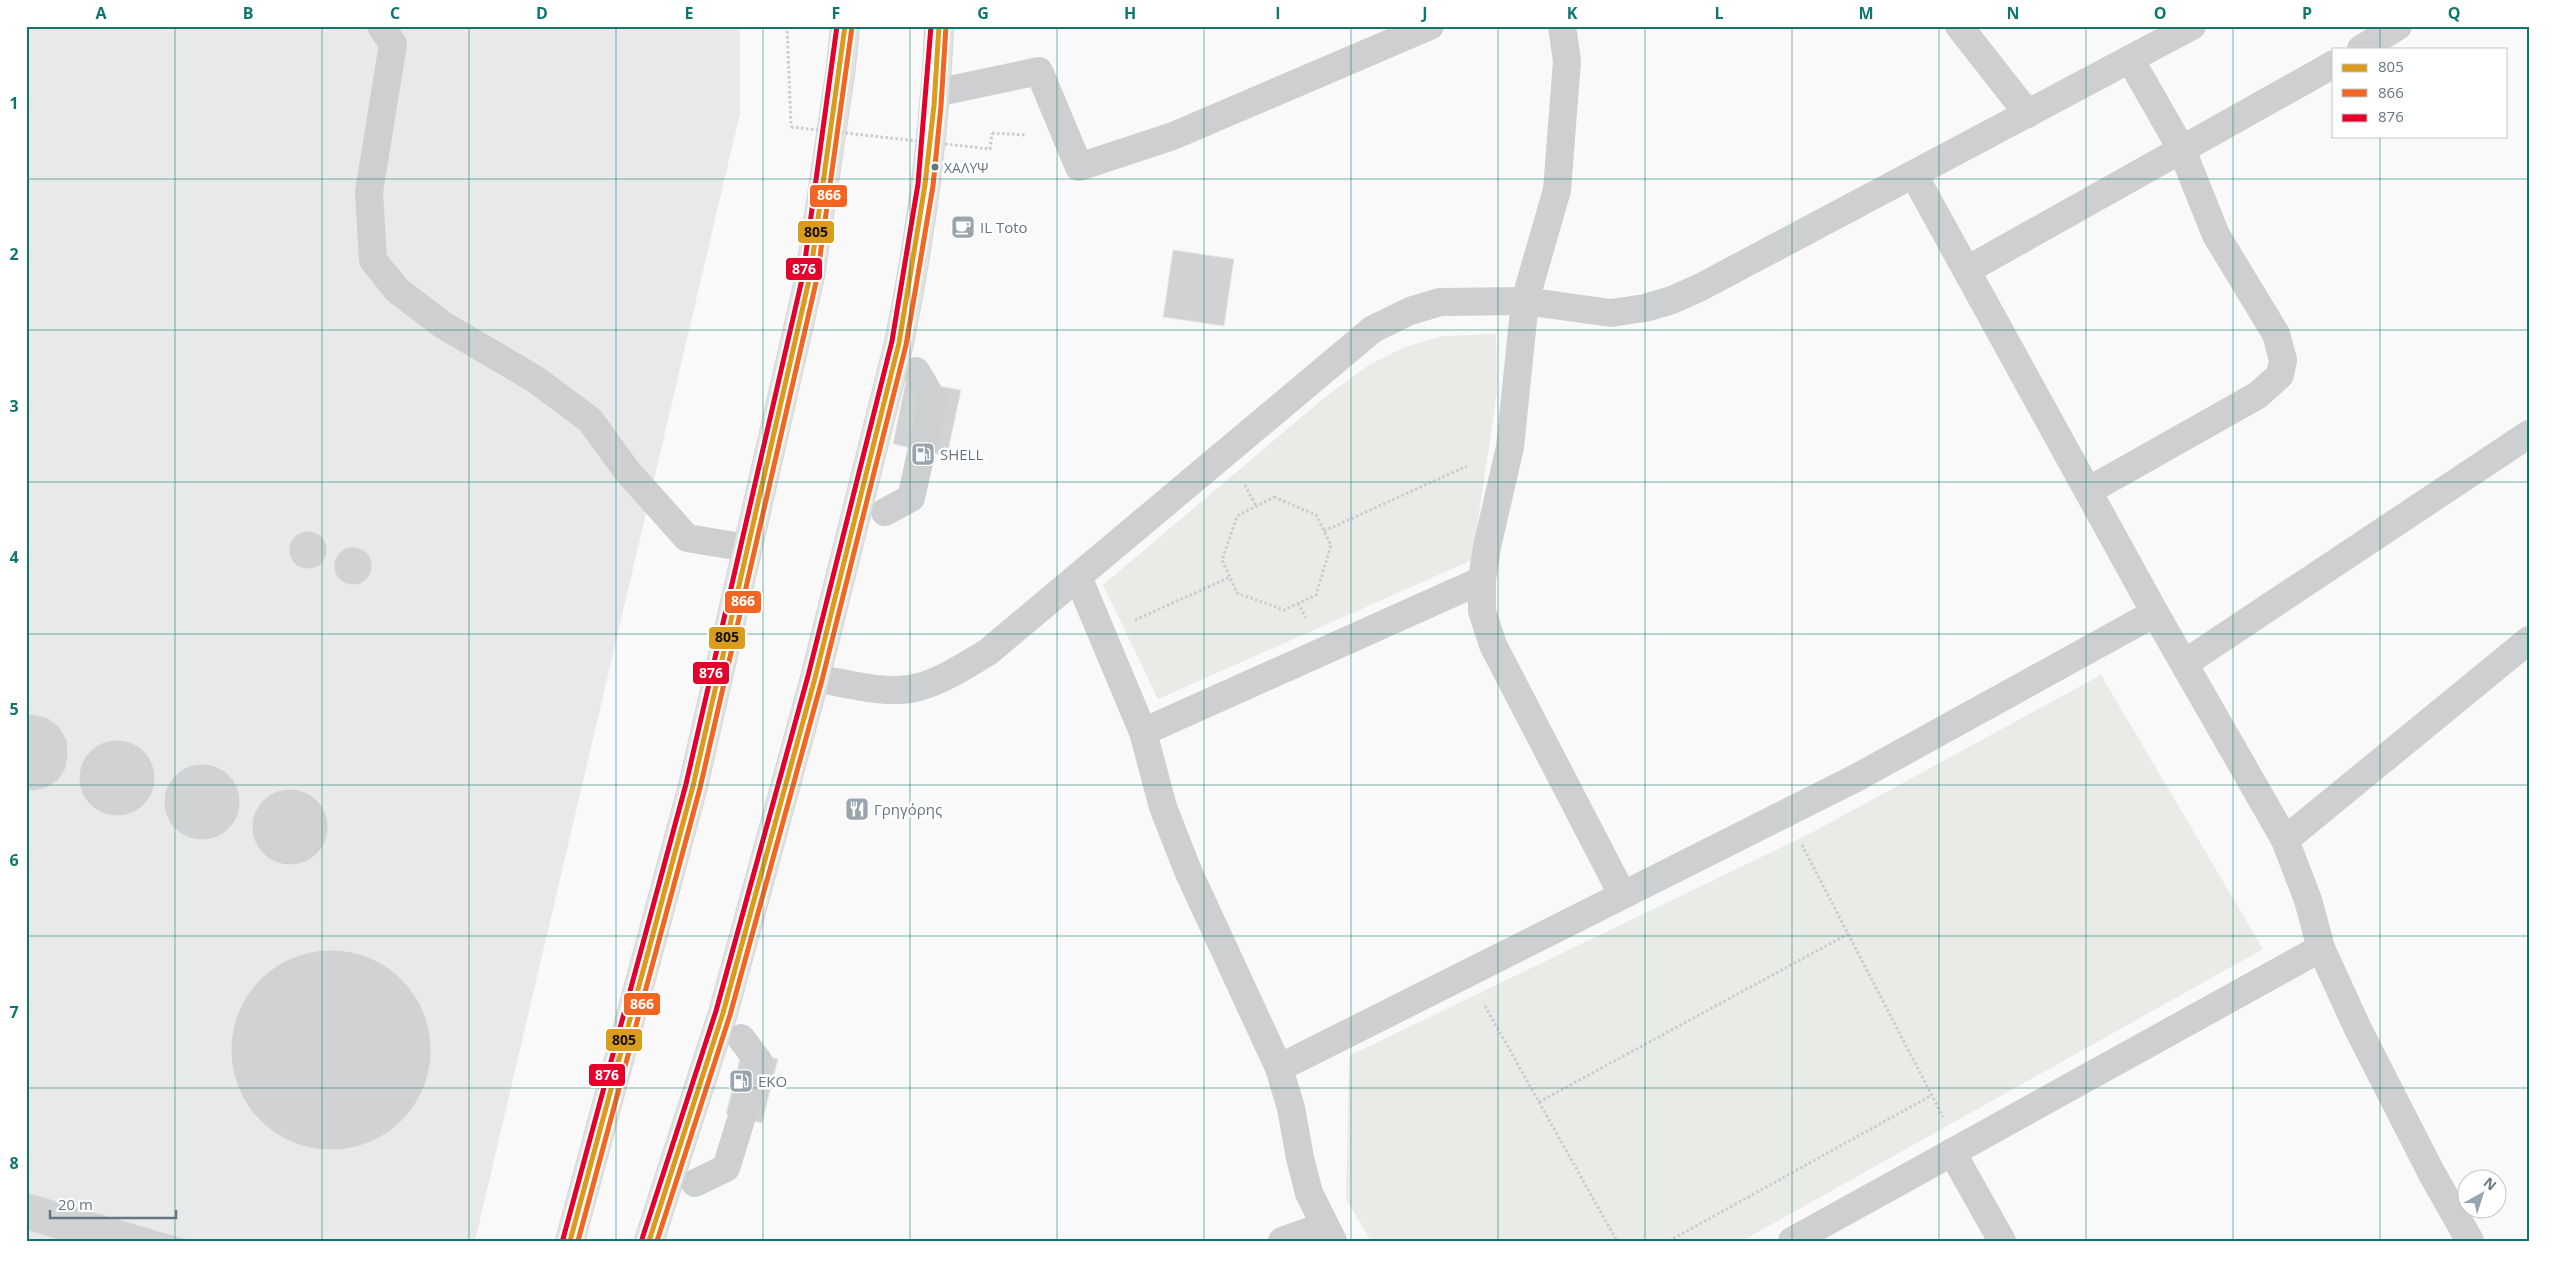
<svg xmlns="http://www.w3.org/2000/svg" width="2555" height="1267" font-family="'Open Sans',sans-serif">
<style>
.built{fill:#e8e9e9}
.green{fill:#e8ebe6}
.building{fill:#d0d2d3;stroke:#e8e8e8}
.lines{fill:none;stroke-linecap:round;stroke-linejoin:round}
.highway-casing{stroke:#d5d6d6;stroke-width:30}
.path{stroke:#cbcccd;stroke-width:3;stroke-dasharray:2.5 2.5;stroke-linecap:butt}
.minor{stroke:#cecfd0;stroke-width:28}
.highway{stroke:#e1e2e2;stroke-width:28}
.path-bridge{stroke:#cbcccd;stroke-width:3;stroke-dasharray:2.5 2.5;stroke-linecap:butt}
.bus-1-casing{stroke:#fff;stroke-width:9}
.bus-2-casing{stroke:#fff;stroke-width:9}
.bus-3-casing{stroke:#fff;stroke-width:9}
.bus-1{stroke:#da9c1a;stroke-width:5}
.bus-2{stroke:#f26522;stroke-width:5}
.bus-3{stroke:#e4002b;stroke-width:5}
.grid{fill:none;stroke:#0f766e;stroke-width:1;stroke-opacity:0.55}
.bus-dot{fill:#657683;stroke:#fff;stroke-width:2}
.labels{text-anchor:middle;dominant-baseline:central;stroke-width:5;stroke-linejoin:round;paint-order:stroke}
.bus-label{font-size:14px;fill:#657683;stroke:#fff;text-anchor:start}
.poi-label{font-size:15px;fill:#657683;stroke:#fff;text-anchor:start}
.line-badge{stroke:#fff;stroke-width:2}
.badge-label{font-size:14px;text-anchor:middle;font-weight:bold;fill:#fff}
.pale-badge-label{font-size:14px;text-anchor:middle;font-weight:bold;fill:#111}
.neatline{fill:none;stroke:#0f766e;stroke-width:2}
.grid-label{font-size:16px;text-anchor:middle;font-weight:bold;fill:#0f766e}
</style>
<rect width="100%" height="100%" fill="#f9f9f9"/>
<path class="built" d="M26,26H740V113L475,1241H26Z"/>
<g class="green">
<path d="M1496,334L1497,392L1472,560L1158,699L1103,585L1324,398L1369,365L1405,347L1443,336Z"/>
<path d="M2101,675L2263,949L1742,1241H1371L1346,1199L1349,1056L1811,833Z"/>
</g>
<g class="building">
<path d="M1173,250L1234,259L1224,326L1163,317Z"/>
<path d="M906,380L961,390L947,456L893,444Z"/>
<circle cx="308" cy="550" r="19"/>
<circle cx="353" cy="566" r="19"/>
<path d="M33,714L48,718L59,727L67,740L68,755L66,768L58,780L46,788L33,791L26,790V715Z"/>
<circle cx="117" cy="778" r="38"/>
<circle cx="202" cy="802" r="38"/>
<circle cx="290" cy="827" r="38"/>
<circle cx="331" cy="1050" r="100"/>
<path d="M742,1050L778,1059L762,1123L726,1114Z"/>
<path d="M26,1192L193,1241H62L26,1230Z"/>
</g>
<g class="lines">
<g class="highway-casing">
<g id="highway">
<path d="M570,1241L693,786L810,276L841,67L845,26"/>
<path d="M649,1241L723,1013L815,678L899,343C920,240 935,131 939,26"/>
</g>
</g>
<g class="path">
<path d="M787,26L791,127"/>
<path d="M992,133L1026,135"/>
<path d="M1245,485L1256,506"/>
<path d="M1274,497L1316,515L1331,545L1316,595L1284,610L1237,593L1222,560L1237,516Z"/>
<path d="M1324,531L1467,466"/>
<path d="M1298,603L1306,618"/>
<path d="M1135,620L1230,577"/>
<path d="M1802,845L1943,1117"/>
<path d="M1485,1006L1617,1241"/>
<path d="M1539,1102L1848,934"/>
<path d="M1669,1241L1932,1095"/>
</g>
<g class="minor">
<path d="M381,26L393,44L369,192L373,260L397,290L443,325L535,379L590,420L627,471L687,538L747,548"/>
<path d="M1562,26L1567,61L1557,190L1525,301L1510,447L1487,547L1482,580V611L1493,645L1622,894"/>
<path d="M1959,26L2028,114"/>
<path d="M2361,49L2398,26"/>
<path d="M935,93L1039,71L1079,167L1173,136L1430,26"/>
<path d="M1914,175L2155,613L2285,840L2308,900L2321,948L2357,1027L2431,1172L2470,1241"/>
<path d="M1967,270L2334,64"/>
<path d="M2088,491L2258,395L2280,375L2283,360L2276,334L2216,235L2182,150L2130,59"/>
<path d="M885,512L911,498L933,400L916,371"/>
<path d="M1078,577L1143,732L1163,807L1188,871L1279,1068L1291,1108L1300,1158L1309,1193L1333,1241"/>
<path d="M2185,663L2529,434"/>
<path d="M815,678C845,683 889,696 919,687C944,680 966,665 988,652L1373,329L1410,311L1440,302L1525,301L1611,313L1645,308L1672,300L1701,287L2192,26"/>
<path d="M1143,732L1482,580"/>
<path d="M2285,840L2529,640"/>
<path d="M1279,1068L1856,778L2155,613"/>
<path d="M1952,1152L2002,1241"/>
<path d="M695,1183L726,1168L759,1062L741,1038"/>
<path d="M1282,1241L1324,1226"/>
<path d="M1792,1241L2321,948"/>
</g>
<use href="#highway" class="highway"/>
<path class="path-bridge" d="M791,127L990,149L992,133"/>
<g class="bus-1-casing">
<g id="bus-1">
<path d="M570,1241L693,786L810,276L845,26"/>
<path d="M649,1241L723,1013L815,678L899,343L925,185L934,105L939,26"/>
</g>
</g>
<g class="bus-2-casing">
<g id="bus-2">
<path d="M578,1241L700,788L817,278L852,27"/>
<path d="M657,1241L730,1015L822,680L906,345L933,186L941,106L946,26"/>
</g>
</g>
<g class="bus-3-casing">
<g id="bus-3">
<path d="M563,1239L686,784L803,275L837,26"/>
<path d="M642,1239L716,1011L808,676L892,341L918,184L931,26"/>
</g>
</g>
<use href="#bus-1" class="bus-1"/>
<use href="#bus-2" class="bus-2"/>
<use href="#bus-3" class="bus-3"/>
</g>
<path class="grid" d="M175,26V1241M322,26V1241M469,26V1241M616,26V1241M763,26V1241M910,26V1241M1057,26V1241M1204,26V1241M1351,26V1241M1498,26V1241M1645,26V1241M1792,26V1241M1939,26V1241M2086,26V1241M2233,26V1241M2380,26V49M2380,136V1241M26,179H2529M26,330H2529M26,482H2529M26,634H2529M26,785H2529M26,936H2529M26,1088H2529"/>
<defs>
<g id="cafe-square" transform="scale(1.25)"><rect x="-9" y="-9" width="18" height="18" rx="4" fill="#99a4ac" stroke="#fff"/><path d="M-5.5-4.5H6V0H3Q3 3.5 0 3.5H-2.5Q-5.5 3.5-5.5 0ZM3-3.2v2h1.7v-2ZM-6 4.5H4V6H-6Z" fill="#fff"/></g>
<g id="fuel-square" transform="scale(1.25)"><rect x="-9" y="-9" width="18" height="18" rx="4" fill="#99a4ac" stroke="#fff"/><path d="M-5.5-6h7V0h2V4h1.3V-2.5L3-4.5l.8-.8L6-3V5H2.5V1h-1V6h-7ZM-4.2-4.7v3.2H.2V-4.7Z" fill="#fff"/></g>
<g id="restaurant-square" transform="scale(1.25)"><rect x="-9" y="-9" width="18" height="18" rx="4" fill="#99a4ac" stroke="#fff"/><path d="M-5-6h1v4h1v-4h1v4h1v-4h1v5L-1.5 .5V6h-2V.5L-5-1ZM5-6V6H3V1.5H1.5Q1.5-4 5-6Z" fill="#fff"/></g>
</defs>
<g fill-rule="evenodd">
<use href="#cafe-square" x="963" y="227"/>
<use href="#fuel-square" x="923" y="454"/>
<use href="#restaurant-square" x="857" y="809"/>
<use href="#fuel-square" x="741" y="1081"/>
</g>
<circle class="bus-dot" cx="935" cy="167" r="4.5"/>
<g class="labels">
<g class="bus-label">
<text x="944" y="167">ΧΑΛΥΨ</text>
</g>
<g class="poi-label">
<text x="980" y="227">IL Toto</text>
<text x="940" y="454">SHELL</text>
<text x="874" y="809">Γρηγόρης</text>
<text x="758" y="1081">EKO</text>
</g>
</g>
<g class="line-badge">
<rect x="809" y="184" width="39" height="24" rx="5" fill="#f26522"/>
<rect x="797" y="220" width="38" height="24" rx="5" fill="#da9c1a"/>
<rect x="785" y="257" width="38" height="24" rx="5" fill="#e4002b"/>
<rect x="724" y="590" width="38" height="24" rx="5" fill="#f26522"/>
<rect x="708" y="626" width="38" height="24" rx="5" fill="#da9c1a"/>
<rect x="692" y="661" width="38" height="24" rx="5" fill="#e4002b"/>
<rect x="623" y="992" width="38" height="24" rx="5" fill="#f26522"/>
<rect x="605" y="1028" width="38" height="24" rx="5" fill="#da9c1a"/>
<rect x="588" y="1063" width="38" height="24" rx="5" fill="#e4002b"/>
</g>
<g class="badge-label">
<text x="829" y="200">866</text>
<text x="804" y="274">876</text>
<text x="743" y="606">866</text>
<text x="711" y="678">876</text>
<text x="642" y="1009">866</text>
<text x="607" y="1080">876</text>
</g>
<g class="pale-badge-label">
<text x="816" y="237">805</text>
<text x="727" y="642">805</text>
<text x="624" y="1045">805</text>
</g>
<rect width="2555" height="1267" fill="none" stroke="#ffffff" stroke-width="55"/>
<rect x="2332" y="48" width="175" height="90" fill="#ffffff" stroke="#c1c8cd"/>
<rect x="2342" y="64" width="25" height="8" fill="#da9c1a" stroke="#c1c8cd"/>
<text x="2378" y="72" font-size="15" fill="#657683">805</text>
<rect x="2342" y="89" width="25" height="8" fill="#f26522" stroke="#c1c8cd"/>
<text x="2378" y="98" font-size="15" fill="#657683">866</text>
<rect x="2342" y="114" width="25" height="8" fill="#e4002b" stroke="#c1c8cd"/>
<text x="2378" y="122" font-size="15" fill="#657683">876</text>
<g transform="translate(2482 1194) rotate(39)"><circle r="24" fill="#ffffff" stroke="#c1c8cd"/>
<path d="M0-4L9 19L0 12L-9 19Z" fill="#99a4ac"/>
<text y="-8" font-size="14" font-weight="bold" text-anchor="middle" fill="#657683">N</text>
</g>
<path d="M50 1210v8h126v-8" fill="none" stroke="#657683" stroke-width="2.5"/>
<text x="58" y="1210" font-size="15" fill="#657683" stroke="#ffffff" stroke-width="4" paint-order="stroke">20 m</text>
<rect x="28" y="28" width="2500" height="1212" class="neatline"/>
<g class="grid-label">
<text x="101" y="19">A</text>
<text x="248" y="19">B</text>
<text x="395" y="19">C</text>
<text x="542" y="19">D</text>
<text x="689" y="19">E</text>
<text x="836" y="19">F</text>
<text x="983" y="19">G</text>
<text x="1130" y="19">H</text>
<text x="1278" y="19">I</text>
<text x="1425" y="19">J</text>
<text x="1572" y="19">K</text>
<text x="1719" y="19">L</text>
<text x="1866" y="19">M</text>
<text x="2013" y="19">N</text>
<text x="2160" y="19">O</text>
<text x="2307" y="19">P</text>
<text x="2454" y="19">Q</text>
<text x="14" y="109">1</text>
<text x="14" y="260">2</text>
<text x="14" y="412">3</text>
<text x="14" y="563">4</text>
<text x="14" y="715">5</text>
<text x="14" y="866">6</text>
<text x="14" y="1018">7</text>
<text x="14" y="1169">8</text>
</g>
</svg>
